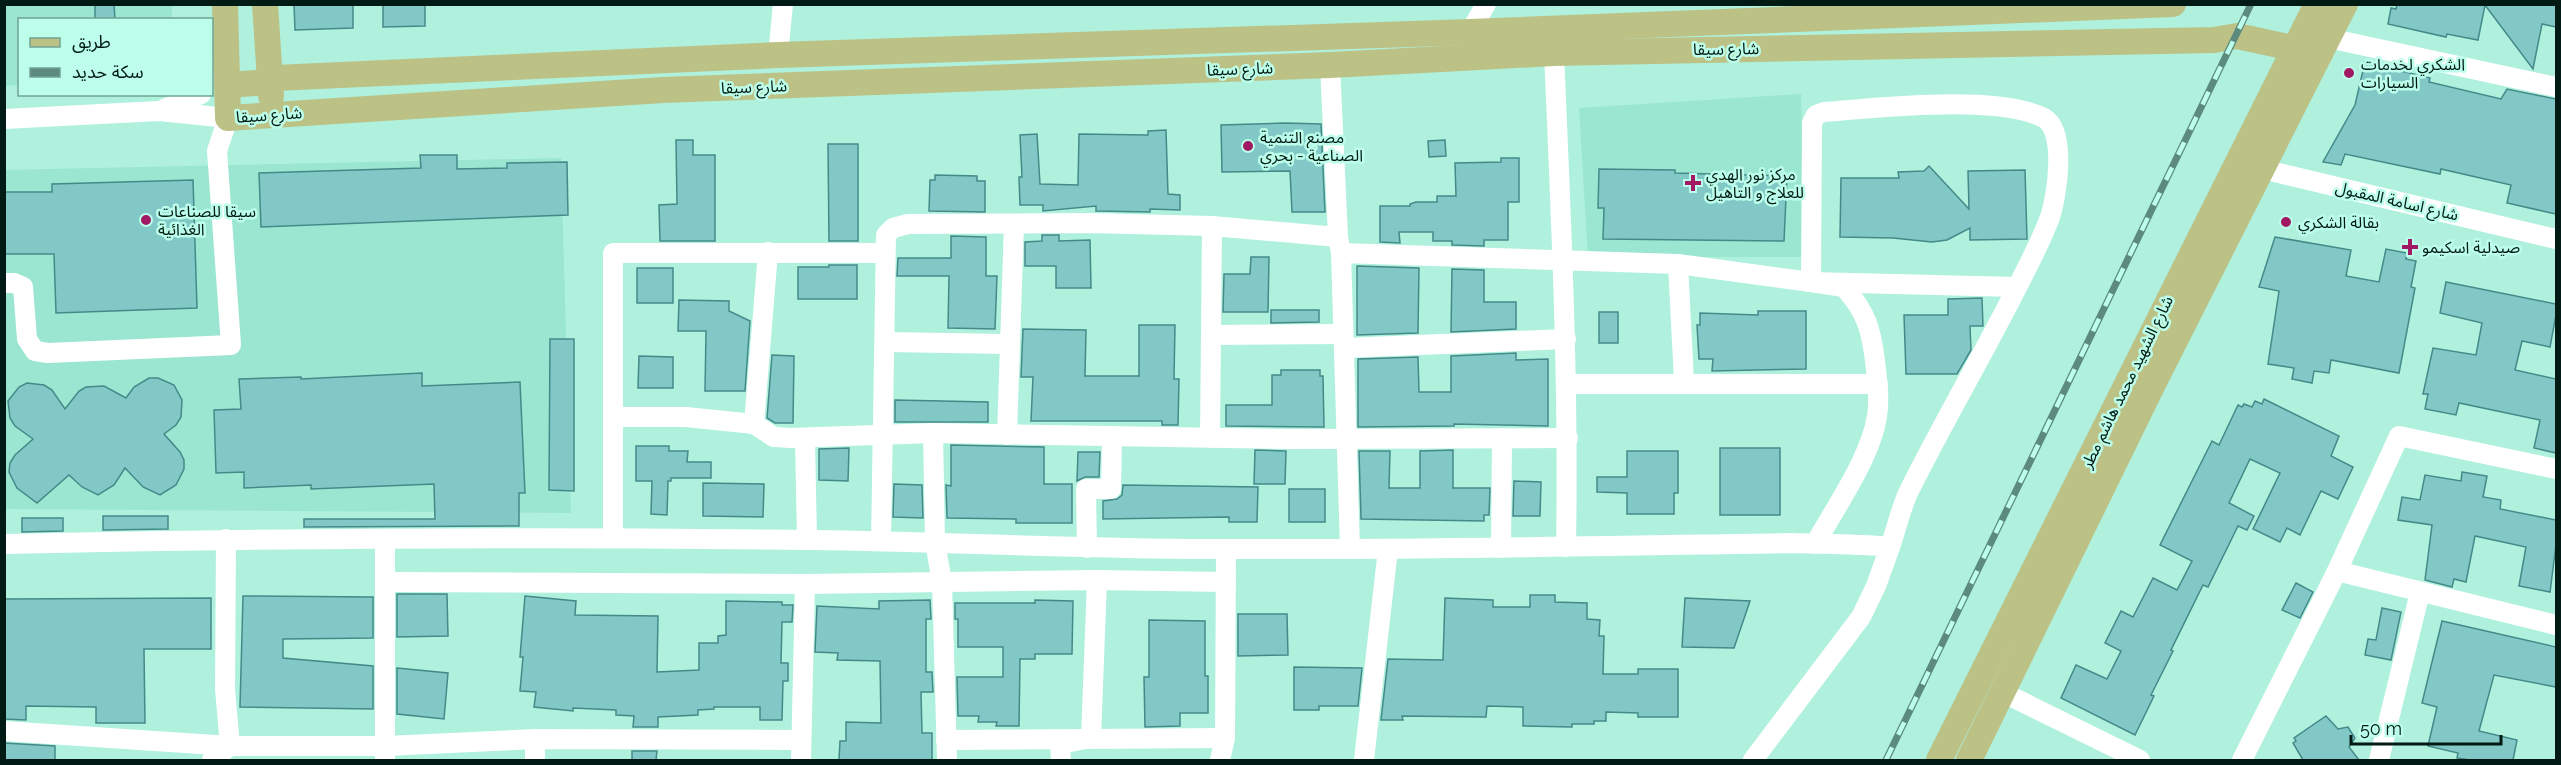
<svg xmlns="http://www.w3.org/2000/svg" width="2561" height="765" font-family="Raleway,'Noto Sans Arabic',sans-serif">
<style>
.built{fill:#9be6d0}
.building{fill:#81c8c6;stroke:#448a89;stroke-width:1.5}
.lines{fill:none;stroke-linecap:round;stroke-linejoin:round}
.minor{stroke:#fff;stroke-width:20}
.major{stroke:#bcc186;stroke-width:26}
.rail-casing{stroke:#5c8b7d;stroke-width:7}
.rail{stroke:#bcfeea;stroke-width:4.5;stroke-dasharray:14;stroke-linecap:butt}
.poi-dot{fill:#a11863;stroke:#bcfeea;stroke-width:2}
.labels{text-anchor:middle;dominant-baseline:central;stroke-width:5;stroke-linejoin:round;paint-order:stroke}
.street-label{font-size:16px;fill:#011b14;stroke:#bcfeea}
.poi-label{font-size:16px;fill:#011b14;stroke:#bcfeea;text-anchor:start}
</style>
<rect width="100%" height="100%" fill="#aff1dd"/>
<g class="built">
<path d="M4,5H172V19L20,20L19,85L5,86Z"/>
<path d="M1801,94L1804,257H1588L1579,108Z"/>
<path d="M561,158L571,513L5,509L4,170Z"/>
</g>
<g class="building">
<path d="M95,4H114L115,20H95Z"/>
<path d="M294,4H353V28L295,30Z"/>
<path d="M383,4H425V26L383,27Z"/>
<path d="M2397,4H2556V27L2542,24L2533,69L2485,5L2478,40L2447,34L2446,37L2388,24L2391,8L2396,9Z"/>
<path d="M2365,62L2430,78L2429,82L2501,99L2507,89L2556,99V214L2507,203L2511,185L2441,169L2440,174L2345,154L2341,165L2323,162L2355,105Z"/>
<path d="M1285,123L1321,124L1325,212H1292L1290,171L1222,172L1221,125Z"/>
<path d="M1166,130L1168,194L1180,195V210L1150,209V212L1096,211V206L1043,211V205H1020L1019,177H1022L1020,135L1037,134L1040,184L1078,185L1079,134L1148,135V131Z"/>
<path d="M676,140H693V155H715V241H660L659,205L677,204Z"/>
<path d="M1445,140L1446,156L1429,157L1428,141Z"/>
<path d="M828,144H858V241H829Z"/>
<path d="M420,155H457V169L507,168V163L567,162L568,215L261,227L259,173L421,168Z"/>
<path d="M1501,158H1519V202H1508V240H1484V246L1452,245V241H1433V232H1399L1400,243L1380,242V206H1410V204L1416,202H1437V196H1456L1455,163L1501,162Z"/>
<path d="M1929,166L1969,209L1968,171L2025,170L2027,239L1970,240V228L1947,240L1932,242L1893,238L1840,237L1841,178H1899L1898,172L1924,171Z"/>
<path d="M1599,169L1675,170V173L1787,176L1784,241L1603,239L1604,208H1598Z"/>
<path d="M935,175L977,176V181H985V212L929,211L930,180H935Z"/>
<path d="M193,180L197,308L56,313L54,254H4V192H52V184Z"/>
<path d="M1042,235H1059V241L1090,240L1091,288H1056V266H1025V242L1042,241Z"/>
<path d="M951,236L986,237V276H997L995,329L948,328L949,276H897L898,258H951Z"/>
<path d="M2275,237L2351,250L2346,276L2379,282L2386,249L2407,253L2406,259L2416,261L2411,287L2415,288L2399,373L2331,360L2329,373L2314,371L2312,383L2292,379L2294,368L2268,364L2279,291L2259,287Z"/>
<path d="M1251,257H1269L1268,312H1223L1224,274H1250Z"/>
<path d="M829,265H857V299H798V267H829Z"/>
<path d="M1357,266L1419,268L1418,333L1357,335Z"/>
<rect x="637" y="268" width="36" height="35"/>
<path d="M1452,269L1484,270V302H1516V329L1451,332Z"/>
<path d="M2446,282L2556,304V315L2550,347L2522,341L2515,370L2556,379V453L2534,448L2540,420L2459,403L2456,415L2425,409L2428,394H2423L2433,348L2476,355L2482,323L2440,313Z"/>
<path d="M1982,298L1983,326H1970L1971,350L1957,374H1906L1904,315H1948V299Z"/>
<path d="M679,300L729,301V311L750,321L745,391H705L706,331H678Z"/>
<path d="M1271,310H1319V322L1271,323Z"/>
<path d="M1758,311H1806V369L1712,371L1713,359H1699L1697,325H1700V313L1758,315Z"/>
<rect x="1599" y="312" width="19" height="31"/>
<path d="M1139,325H1175L1174,379H1179L1178,425H1162V421H1031L1033,377H1021L1023,329L1086,330L1085,376H1139Z"/>
<path d="M550,339H574V491L549,490Z"/>
<path d="M1516,353V360L1548,359V426L1454,424V426L1358,427V359L1418,357L1419,392H1451V356Z"/>
<path d="M772,355L794,356L793,423H775L767,418Z"/>
<path d="M639,356L673,357V388H638Z"/>
<path d="M1281,370H1320V376H1323L1324,427L1226,426V405H1272V375H1281Z"/>
<path d="M422,373V386L520,382L525,493H519V526L304,527V519H435L434,484L311,489V485L244,488V472L216,473L214,410L241,409L239,379L301,377V379Z"/>
<path d="M149,378H158L174,385L182,400L181,417L176,425L164,434L180,452L184,460V469L176,485L160,495L143,487L125,468L114,485L98,495L82,487L69,475L37,503L17,488L9,472L10,463L15,455L33,439L15,426L10,418L8,401L19,387L27,383L44,385L52,390L65,409L79,391L86,387L104,386L126,398L134,387Z"/>
<path d="M2264,399L2339,436L2331,456L2353,467L2338,499L2321,491L2300,535L2287,528L2280,542L2253,529L2280,473L2250,459L2229,503L2254,516L2247,530L2238,526L2208,587L2203,585L2171,650L2173,651L2151,695L2154,696L2135,735L2061,698L2076,665L2107,679L2121,651L2105,643L2121,611L2133,617L2153,578L2177,590L2192,561L2160,545L2212,441L2219,445L2238,405L2242,407L2244,404L2252,407L2255,401L2262,404Z"/>
<path d="M895,400L988,402V422H895Z"/>
<path d="M951,445L1044,447V484H1072V523H1016V519L947,518L946,485L951,486Z"/>
<path d="M636,446H669V451H688L687,462H711V478H671V481H668L667,515L651,514L652,481H636Z"/>
<path d="M849,448L848,481L819,480V449Z"/>
<rect x="1720" y="448" width="60" height="67"/>
<path d="M1255,450L1286,451L1285,484H1254Z"/>
<path d="M1453,450V488H1490L1489,515H1484V521L1361,519L1359,451H1390L1389,488H1420V451Z"/>
<path d="M1627,451H1678V493H1674V514H1627V493L1597,492V477H1627Z"/>
<path d="M1078,452H1100L1099,477H1085L1077,481Z"/>
<path d="M2462,472L2487,476L2483,497L2501,500L2500,509L2556,520V545L2550,592L2519,586L2526,547L2475,536L2466,582L2454,579L2452,587L2425,580L2432,525L2398,520L2402,497L2420,500L2425,475L2461,481Z"/>
<path d="M1514,481L1541,482L1540,516H1513Z"/>
<path d="M703,483L764,484L763,517L703,516Z"/>
<path d="M894,484L922,485L923,518L893,517Z"/>
<path d="M1123,485L1258,487L1257,522H1229V517L1103,519V501L1117,499L1122,495Z"/>
<rect x="1289" y="489" width="36" height="33"/>
<path d="M103,516H168V529L103,530Z"/>
<path d="M22,518H63V531L22,532Z"/>
<path d="M2296,583L2313,592L2300,618L2282,610Z"/>
<path d="M397,594H447L448,636L397,637Z"/>
<path d="M1530,595H1555V602L1587,603V619L1600,620L1599,636H1604L1603,674H1638V669H1678V717H1638V713L1606,712V721H1594V724H1572V727L1523,726V707L1487,706L1486,717L1402,716L1403,720H1381L1388,659L1443,660L1445,598L1493,600V607H1530Z"/>
<path d="M243,596L373,597V638L283,639V658L373,666V709L240,707Z"/>
<path d="M525,596L576,601L575,615L658,616L657,672L699,670V643H718V636L726,635V601L782,602V605H793L792,622H782L781,663H788V681H783L782,720H760V707H714V709L698,710V715L658,717V727H633L634,716L616,715V710L573,708V711L534,707L536,692L520,691L523,657H520Z"/>
<path d="M211,598V649H144L145,723H96V707L26,706V720L4,719V599Z"/>
<path d="M1685,598L1750,601L1734,648L1682,647Z"/>
<path d="M930,600L931,619H926V672H932L933,692H921L922,733H932V760H839L840,741H846V722L881,723L880,661L837,660L838,653L815,652L817,606L879,609V601Z"/>
<path d="M1035,600L1073,601L1072,654H1035V659H1020L1019,726H996L997,722H978L979,716H958L957,677H1003V647H958V619H955V603H1035Z"/>
<path d="M2382,608L2401,612L2391,660L2365,655L2368,639L2376,640Z"/>
<path d="M1238,614H1287L1288,655L1238,656Z"/>
<path d="M1149,620L1205,621V676H1208V713H1180V726L1145,727L1144,677H1149Z"/>
<path d="M2442,621L2556,647V687L2494,675L2479,731L2517,740L2513,760H2470L2457,758L2458,753L2428,746L2437,707L2422,703Z"/>
<path d="M1294,667L1362,668L1358,706H1319V710H1294Z"/>
<path d="M397,668L448,673L444,719L397,714Z"/>
<path d="M2326,716L2338,729L2348,727L2355,738L2349,747L2359,760H2303L2293,743L2296,741L2294,738Z"/>
<path d="M4,743L55,746V760H4Z"/>
<path d="M632,751H657L656,760H632Z"/>
</g>
<g class="lines">
<g class="minor">
<path d="M1470,32L1486,4"/>
<path d="M2328,38L2556,87"/>
<path d="M1554,53C1561,217 1569,382 1566,547"/>
<path d="M778,55L783,4"/>
<path d="M1330,65L1338,237L1341,253L1350,549"/>
<path d="M164,109L201,94"/>
<path d="M4,119L159,111L228,118L217,151L231,345L48,353L35,351L27,339L23,287L14,283H4"/>
<path d="M2251,163L2262,169L2556,239"/>
<path d="M1341,253L1678,264L1811,282L2017,287"/>
<path d="M1678,264L1684,382"/>
<path d="M1211,335L1343,334"/>
<path d="M885,342L1009,344"/>
<path d="M1344,348L1566,339"/>
<path d="M1567,384H1878"/>
<path d="M614,417H686L754,424L774,437L790,438L933,433L1289,439L1568,438"/>
<path d="M754,424L768,252"/>
<path d="M933,433L935,542L942,582L947,760"/>
<path d="M1007,435L1014,224"/>
<path d="M805,438L807,540"/>
<path d="M1210,438L1212,226"/>
<path d="M613,538V253H885"/>
<path d="M385,540V760"/>
<path d="M881,541L886,235L893,228L908,224L1089,223L1212,226L1338,237"/>
<path d="M4,544C274,538 544,537 813,540C951,542 1088,549 1226,549C1415,550 1604,546 1792,543C1825,544 1858,544 1890,547C1897,528 1901,505 1911,487C1942,425 1977,365 2009,303C2023,275 2039,247 2050,217C2057,196 2067,131 2044,118C1997,94 1878,108 1824,112L1816,115L1812,123L1811,282L1844,287C1866,312 1871,328 1875,361C1877,379 1880,398 1877,416C1871,457 1835,508 1815,544"/>
<path d="M1087,548L1086,489H1111L1112,437"/>
<path d="M1501,548L1502,438"/>
<path d="M2337,571L2556,625"/>
<path d="M385,582L805,584L1097,580L1226,582"/>
<path d="M2002,692L2140,760"/>
<path d="M4,731L230,746H386L535,739L801,740"/>
<path d="M946,740L1225,738"/>
<path d="M212,760L230,746L225,689L226,539"/>
<path d="M535,760V739"/>
<path d="M801,760L805,584"/>
<path d="M1061,760L1060,744L1091,738L1097,580"/>
<path d="M1220,760L1225,738L1226,549"/>
<path d="M1364,760L1388,549"/>
<path d="M1753,760L1861,617L1876,586L1890,547"/>
<path d="M2242,760L2337,571L2399,436L2556,469"/>
<path d="M2379,760L2420,592"/>
</g>
<g class="major">
<path d="M225,4L228,118L663,90L1330,65L1554,53L2214,40L2237,36L2320,54"/>
<path d="M265,4L271,96"/>
<path d="M227,85L270,82L275,78L778,55L1470,32L2173,4"/>
<path d="M1939,760L2317,4"/>
<path d="M1969,760L2151,388L2345,4"/>
</g>
<g class="rail-casing">
<path id="rail" d="M1886,760L2251,4"/>
</g>
<use href="#rail" class="rail"/>
</g>
<g class="poi-dot">
<circle cx="2349" cy="73" r="6"/>
<circle cx="1248" cy="146" r="6"/>
<path d="M1690 174h6v6h6v6h-6v6h-6v-6h-6v-6h6z"/>
<circle cx="146" cy="220" r="6"/>
<circle cx="2286" cy="222" r="6"/>
<path d="M2407 238h6v6h6v6h-6v6h-6v-6h-6v-6h6z"/>
</g>
<g class="labels">
<g class="street-label">
<text transform="translate(1726 49) rotate(-1)">شارع سيقا</text>
<text transform="translate(1240 69) rotate(-2)">شارع سيقا</text>
<text transform="translate(754 87) rotate(-2)">شارع سيقا</text>
<text transform="translate(269 115) rotate(-4)">شارع سيقا</text>
<text transform="translate(2397 201) rotate(13)">شارع اسامة المقبول</text>
<text transform="translate(2127 382) rotate(-64)">شارع الشهيد محمد هاشم مطر</text>
</g>
<g class="poi-label">
<text x="2361" y="64">الشكري لخدمات<tspan x="2361" dy="18">السيارات</tspan></text>
<text x="1260" y="137">مصنع التنمية<tspan x="1260" dy="18">الصناعية - بحري</tspan></text>
<text x="1706" y="174">مركز نور الهدي<tspan x="1706" dy="18">للعلاج و التاهيل</tspan></text>
<text x="158" y="211">سيقا للصناعات<tspan x="158" dy="18">الغذائية</tspan></text>
<text x="2298" y="222">بقالة الشكري</text>
<text x="2422" y="247">صيدلية اسكيمو</text>
</g>
</g>
<rect width="2561" height="765" fill="none" stroke="#011b14" stroke-width="12"/>
<rect x="18" y="18" width="195" height="78" fill="#bcfeea" stroke="#71a394" stroke-width="1.5"/>
<rect x="30" y="38" width="30" height="9" fill="#bcc186" stroke="#71a394" stroke-width="1.5"/>
<text x="72" y="48" font-size="18" fill="#011b14">طريق</text>
<rect x="30" y="68" width="30" height="9" fill="#5c8b7d" stroke="#71a394" stroke-width="1.5"/>
<text x="72" y="78" font-size="18" fill="#011b14">سكة حديد</text>
<path d="M2351 735v9h150v-9" fill="none" stroke="#011b14" stroke-width="3"/>
<text x="2360" y="735" font-size="18" fill="#011b14" stroke="#bcfeea" stroke-width="4.5" paint-order="stroke">50 m</text>
</svg>
